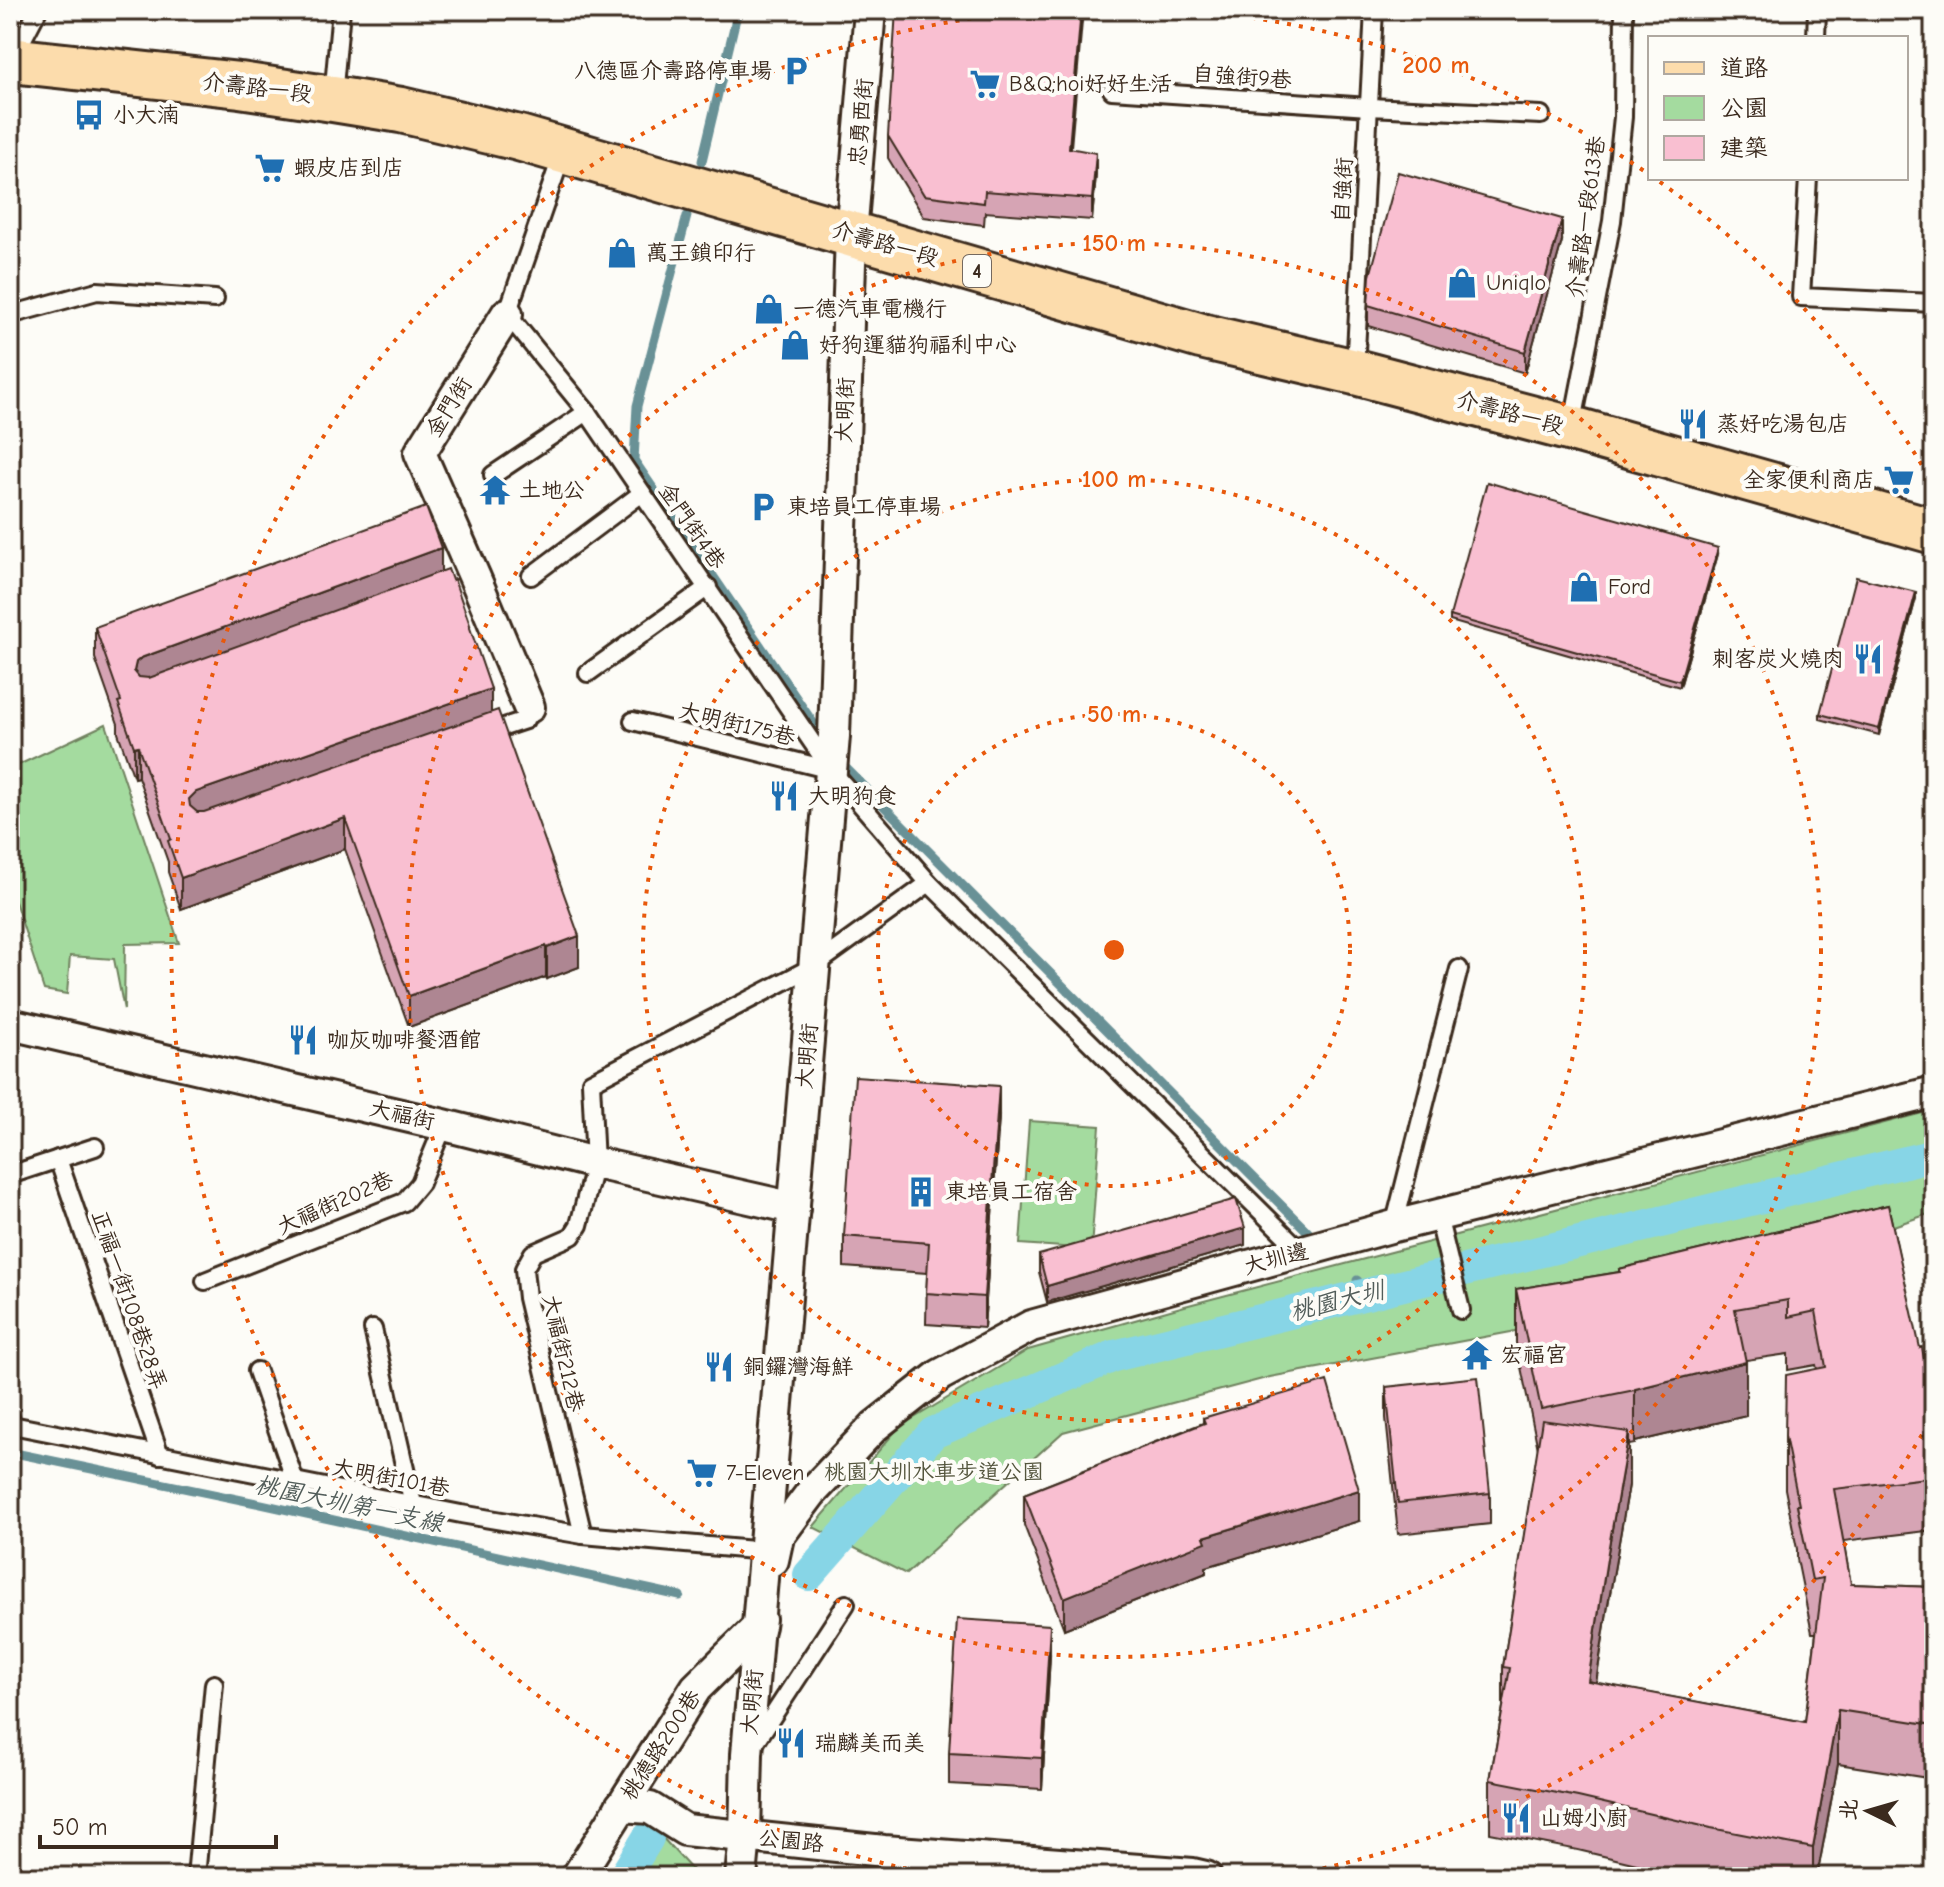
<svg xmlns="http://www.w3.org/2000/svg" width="1944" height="1887" font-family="'Comic Neue','LXGW WenKai TC',sans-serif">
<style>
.green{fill:#a4db9f;stroke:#70825e;stroke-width:2}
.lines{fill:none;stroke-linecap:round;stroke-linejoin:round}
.stream{stroke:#699196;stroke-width:9}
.canal{stroke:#87d5e6;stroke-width:32}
.service-casing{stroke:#3b2a1e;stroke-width:22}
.minor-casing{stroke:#3b2a1e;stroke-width:36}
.primary-casing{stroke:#3b2a1e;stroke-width:50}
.service{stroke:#fdfcf7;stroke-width:16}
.minor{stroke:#fdfcf7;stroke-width:30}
.primary{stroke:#fcdcac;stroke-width:44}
.wall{fill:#d6a4b4;stroke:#3b2a1e;stroke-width:2;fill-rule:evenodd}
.shaded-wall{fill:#ae8692;stroke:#3b2a1e;stroke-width:2}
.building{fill:#f9bfd1;stroke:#3b2a1e;stroke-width:2}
.ring{fill:none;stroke:#e8590c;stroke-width:4;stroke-dasharray:4 8}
.labels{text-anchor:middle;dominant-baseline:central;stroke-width:8;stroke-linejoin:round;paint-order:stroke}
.shield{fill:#fdfcf7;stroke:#75695f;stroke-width:2}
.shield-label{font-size:20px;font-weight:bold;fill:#3b2a1e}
.poi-label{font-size:22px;fill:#3b2a1e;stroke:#fdfcf7;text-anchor:start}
.street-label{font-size:22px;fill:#3b2a1e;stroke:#fdfcf7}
.park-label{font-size:22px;fill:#55563e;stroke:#fdfcf7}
.water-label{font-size:24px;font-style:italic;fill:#525d5a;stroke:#fdfcf7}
.centre{fill:#e8590c;stroke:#fdfcf7;stroke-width:4}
.ring-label{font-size:24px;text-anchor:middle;font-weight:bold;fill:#e8590c;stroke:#fdfcf7;stroke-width:8;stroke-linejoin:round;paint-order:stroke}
</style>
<rect width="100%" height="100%" fill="#fdfcf7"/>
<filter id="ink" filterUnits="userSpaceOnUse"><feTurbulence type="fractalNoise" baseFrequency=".0125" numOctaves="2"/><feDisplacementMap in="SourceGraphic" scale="16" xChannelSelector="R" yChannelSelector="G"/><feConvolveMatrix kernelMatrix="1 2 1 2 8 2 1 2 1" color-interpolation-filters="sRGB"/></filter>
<g filter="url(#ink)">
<g class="green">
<path d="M106,724L179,943L125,944L124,1010L114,959L70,956L67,994L44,990L10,886V769Z"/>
<path d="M1934,1110V1212L1876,1232L1511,1332L1270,1377L1063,1432L906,1574L813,1527L899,1427L1028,1350L1181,1307Z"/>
<path d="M1029,1121L1100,1126L1091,1249L1020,1244Z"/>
<path d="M661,1836L693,1871V1877H636Z"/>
</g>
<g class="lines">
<g class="stream">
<path d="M702,161L738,10"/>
<path d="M687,216L637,406L634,460L825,740"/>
<path d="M840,762L1318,1242"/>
<path d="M1357,1280L1369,1293"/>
<path d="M10,1452L261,1504L680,1596"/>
</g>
<g class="canal">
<path d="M809,1575L933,1433L1114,1356L1934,1155"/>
<path d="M624,1877L648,1838"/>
</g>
<g class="service-casing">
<g id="service">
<path d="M1816,38L1817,10"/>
<path d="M13,58L38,10"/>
<path d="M1112,90L1369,107L1541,115"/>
<path d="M333,97L341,10"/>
<path d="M563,152L507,314L587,412L831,770L929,883L1302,1252"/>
<path d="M1808,178L1801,297L1934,303"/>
<path d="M10,315L97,291L215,299"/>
<path d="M1355,370L1374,10"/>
<path d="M1572,427L1612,221L1623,117L1624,10"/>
<path d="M493,475L587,412"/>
<path d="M531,576L642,493"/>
<path d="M588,673L708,587"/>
<path d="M633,721L831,770"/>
<path d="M486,733L525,720L529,707"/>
<path d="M58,1159L160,1455"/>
<path d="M10,1175L95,1147"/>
<path d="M1438,1216L1461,1310"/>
<path d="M1394,1226L1459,969"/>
<path d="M205,1281L404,1202L420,1183L444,1125"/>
<path d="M373,1329L413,1504"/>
<path d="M257,1371L295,1481"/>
<path d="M10,1418L12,1425L461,1514L583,1535L765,1551"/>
<path d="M583,1535L527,1298L524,1269L533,1253L572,1236L579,1225L595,1163L591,1082L814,966L929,883"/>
<path d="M753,1746L846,1604"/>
<path d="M196,1877L214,1684"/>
</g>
</g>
<g class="minor-casing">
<g id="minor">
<path d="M507,314L420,453L475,578L529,707"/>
<path d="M10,1024L444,1125L595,1163L794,1208"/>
<path d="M773,1560L778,1537L811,1493L875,1426L940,1375L1031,1326L1394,1226L1934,1092"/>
<path d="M621,1806L650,1808L685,1830L884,1851L1193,1874L1206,1877"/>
<path d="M577,1877L696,1688L759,1626L760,1619"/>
<path d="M741,1877L745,1836L747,1754L834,736L851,234L870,10"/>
</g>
</g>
<g class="primary-casing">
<path id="primary" d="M10,60L240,85L333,99L401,110L519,138L1201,336L1355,372L1572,429L1934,531"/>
</g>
<use href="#service" class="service"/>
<use href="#minor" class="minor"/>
<use href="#primary" class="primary"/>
</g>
<g class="wall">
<path d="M888,136L1071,149L1096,174L1092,220L985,212L984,225L924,217L888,158Z"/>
<path d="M1562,241L1525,373L1368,326V305Z"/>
<path d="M1718,554L1680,687L1450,621V616Z"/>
<path d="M441,571L470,630L491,712L579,967L547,979L546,977L409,1027L345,849L181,909L168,872V862L138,777L134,778L118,733V724L95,658V627Z"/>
<path d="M1916,598L1879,735L1820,719V714Z"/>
<path d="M999,1117L984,1328L926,1324L927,1273L844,1267V1236Z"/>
<path d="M1888,1205L1934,1417V1530L1843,1541L1851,1584L1934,1587V1779L1838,1764L1817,1877H1691L1578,1850L1490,1833V1780L1503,1707V1667L1538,1449L1516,1343V1289L1619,1272V1269ZM1788,1354V1370L1816,1365L1817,1369L1785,1436V1489L1797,1549V1559L1812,1633H1816L1805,1722L1596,1683L1608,1605L1629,1485V1445L1635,1444V1442L1746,1416V1360Z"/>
<path d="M1245,1245L1047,1302L1039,1272V1255Z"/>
<path d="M1386,1387L1490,1493V1524L1398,1534L1386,1418Z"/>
<path d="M1203,1418L1359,1521L1206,1567V1573L1064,1629L1024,1525V1494L1203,1423Z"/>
<path d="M1050,1656L1042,1789L949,1784V1753Z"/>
</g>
<g class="shaded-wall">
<path d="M1081,10H1083L1069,170V148Z"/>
<path d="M1096,153V174L1092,220V199Z"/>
<path d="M1562,219V241L1525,373V352Z"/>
<path d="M441,548V579L141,689L134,671L136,662L141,658Z"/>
<path d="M1718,548V554L1680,687V681Z"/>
<path d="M1916,592V598L1879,735V729Z"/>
<path d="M491,689V720L189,830V799L196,792Z"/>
<path d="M138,746V777L134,778V747Z"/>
<path d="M345,818V849L181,909V878Z"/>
<path d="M579,936V967L547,979V948Z"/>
<path d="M546,946V977L409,1027V996Z"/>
<path d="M999,1086V1117L984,1328V1297Z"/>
<path d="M1245,1228V1245L1047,1302V1286Z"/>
<path d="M1746,1362V1416L1635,1442V1389Z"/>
<path d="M1629,1432V1485L1608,1605L1588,1734V1681L1608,1552Z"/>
<path d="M1359,1490V1521L1206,1567V1573L1064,1629V1598L1204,1537Z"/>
<path d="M1050,1625V1656L1042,1789V1758Z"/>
<path d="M1838,1710V1764L1817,1877H1813V1848Z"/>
</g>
<g class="building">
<path d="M896,10H1081L1069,148L1096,153L1092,199L985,191L984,203L924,195L888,136Z"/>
<path d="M1398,172L1562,219L1525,352L1368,305L1370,276Z"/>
<path d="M1487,482L1718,548L1680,681L1450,616Z"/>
<path d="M426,507L441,548L141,658L136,662L134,671L139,677L149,678L448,569L452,580L454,579L470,625H469L491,689L196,792L189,799L190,806L197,812H204L498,710L579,936L547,948L546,946L409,996L345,818L181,878L168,841L171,839L138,746L134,747L118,702L121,701L95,627Z"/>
<path d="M1856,577L1916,592L1879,729L1820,714Z"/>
<path d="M855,1076L999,1086L984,1297L926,1293L929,1243L844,1236Z"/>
<path d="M1236,1199L1245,1228L1047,1286L1039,1255Z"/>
<path d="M1888,1205L1920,1348L1922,1347L1934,1417V1477L1834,1489L1851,1584L1934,1587V1725L1838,1710L1813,1848L1711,1828L1578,1797L1490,1780L1510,1668L1503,1667L1542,1420L1629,1432L1608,1552L1588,1681L1805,1722L1823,1578L1812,1580L1797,1505H1799L1785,1436L1786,1375L1826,1367L1816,1311L1788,1317V1300L1735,1309L1746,1362L1635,1389V1390L1541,1409L1516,1289L1620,1272L1619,1269Z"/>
<path d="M1478,1377L1490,1493L1398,1503L1386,1387Z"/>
<path d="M1327,1381L1359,1490L1204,1537L1206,1542L1064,1598L1024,1494L1205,1423L1203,1418Z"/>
<path d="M957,1619L1050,1625L1042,1758L949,1753Z"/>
</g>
</g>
<g class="ring">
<circle cx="1114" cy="950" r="236"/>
<circle cx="1114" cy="950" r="471"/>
<circle cx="1114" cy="950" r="707"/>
<path d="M1934 1414A942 942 0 0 1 1286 1876M942 1876A942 942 0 0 1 1048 10M1180 10A942 942 0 0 1 1934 486"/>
</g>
<defs>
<g id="parking-bare" transform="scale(2.4)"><path d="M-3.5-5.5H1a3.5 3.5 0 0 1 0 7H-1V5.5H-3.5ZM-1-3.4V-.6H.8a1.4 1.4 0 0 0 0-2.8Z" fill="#1f6fb2" stroke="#fdfcf7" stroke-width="2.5" paint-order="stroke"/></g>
<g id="supermarket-bare" transform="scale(2.4)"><path d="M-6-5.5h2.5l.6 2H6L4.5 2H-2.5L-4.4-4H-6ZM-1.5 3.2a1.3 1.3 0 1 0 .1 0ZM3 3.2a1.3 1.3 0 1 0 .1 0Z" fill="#1f6fb2" stroke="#fdfcf7" stroke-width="2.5" paint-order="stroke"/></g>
<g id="bus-bare" transform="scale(2.4)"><path d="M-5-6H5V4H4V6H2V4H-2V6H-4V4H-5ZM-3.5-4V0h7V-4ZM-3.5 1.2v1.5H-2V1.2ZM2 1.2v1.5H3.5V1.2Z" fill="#1f6fb2" stroke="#fdfcf7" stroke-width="2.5" paint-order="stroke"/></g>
<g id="shop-bare" transform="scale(2.4)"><path d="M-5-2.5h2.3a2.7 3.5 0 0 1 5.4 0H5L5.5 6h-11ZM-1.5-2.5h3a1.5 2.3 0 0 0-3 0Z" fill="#1f6fb2" stroke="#fdfcf7" stroke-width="2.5" paint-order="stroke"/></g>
<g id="restaurant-bare" transform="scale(2.4)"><path d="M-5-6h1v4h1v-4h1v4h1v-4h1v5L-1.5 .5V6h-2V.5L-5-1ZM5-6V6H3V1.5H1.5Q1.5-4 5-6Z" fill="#1f6fb2" stroke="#fdfcf7" stroke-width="2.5" paint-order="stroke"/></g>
<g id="temple-bare" transform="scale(2.4)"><path d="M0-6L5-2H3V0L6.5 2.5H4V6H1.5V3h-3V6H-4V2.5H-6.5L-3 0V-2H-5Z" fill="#1f6fb2" stroke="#fdfcf7" stroke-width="2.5" paint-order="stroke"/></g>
<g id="building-bare" transform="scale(2.4)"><path d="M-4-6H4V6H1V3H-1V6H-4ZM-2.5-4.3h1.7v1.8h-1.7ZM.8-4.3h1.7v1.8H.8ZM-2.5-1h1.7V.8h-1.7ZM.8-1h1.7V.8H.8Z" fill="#1f6fb2" stroke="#fdfcf7" stroke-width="2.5" paint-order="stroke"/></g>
</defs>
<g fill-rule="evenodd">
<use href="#parking-bare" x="796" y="71"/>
<use href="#supermarket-bare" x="985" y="84"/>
<use href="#bus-bare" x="89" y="115"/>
<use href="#supermarket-bare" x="270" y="168"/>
<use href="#shop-bare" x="622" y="253"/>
<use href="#shop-bare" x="1462" y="283"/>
<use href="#shop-bare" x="769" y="309"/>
<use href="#shop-bare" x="795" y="345"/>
<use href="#restaurant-bare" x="1693" y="424"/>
<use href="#supermarket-bare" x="1899" y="480"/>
<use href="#temple-bare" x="495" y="490"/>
<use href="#parking-bare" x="763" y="507"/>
<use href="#shop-bare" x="1584" y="587"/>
<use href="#restaurant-bare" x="1868" y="659"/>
<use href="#restaurant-bare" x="784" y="796"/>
<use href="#restaurant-bare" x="303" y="1040"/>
<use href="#building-bare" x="921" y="1192"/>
<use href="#temple-bare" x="1477" y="1355"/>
<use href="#restaurant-bare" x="719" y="1367"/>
<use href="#supermarket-bare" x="702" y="1473"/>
<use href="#restaurant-bare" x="791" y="1743"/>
<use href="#restaurant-bare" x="1516" y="1818"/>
</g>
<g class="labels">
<rect class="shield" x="963" y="255" width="28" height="32" rx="6"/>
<g class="shield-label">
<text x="977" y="271">4</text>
</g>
<g class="poi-label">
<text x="772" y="71" text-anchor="end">八德區介壽路停車場</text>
<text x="1009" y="84">B&amp;Q;hoi好好生活</text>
<text x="113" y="115">小大湳</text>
<text x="294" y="168">蝦皮店到店</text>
<text x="646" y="253">萬王鎖印行</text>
<text x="1486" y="283">Uniqlo</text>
<text x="793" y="309">一德汽車電機行</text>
<text x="819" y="345">好狗運貓狗福利中心</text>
<text x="1717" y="424">蒸好吃湯包店</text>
<text x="1875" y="480" text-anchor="end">全家便利商店</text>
<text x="519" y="490">土地公</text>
<text x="787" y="507">東培員工停車場</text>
<text x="1608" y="587">Ford</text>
<text x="1844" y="659" text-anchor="end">刺客炭火燒肉</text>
<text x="808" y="796">大明狗食</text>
<text x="327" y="1040">咖灰咖啡餐酒館</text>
<text x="945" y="1192">東培員工宿舍</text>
<text x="1501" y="1355">宏福宮</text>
<text x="743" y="1367">銅鑼灣海鮮</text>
<text x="726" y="1473">7-Eleven</text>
<text x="815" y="1743">瑞麟美而美</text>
<text x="1540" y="1818">山姆小廚</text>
</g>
<g class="street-label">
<text transform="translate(1242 77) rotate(4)">自強街9巷</text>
<text transform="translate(257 88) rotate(7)">介壽路一段</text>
<text transform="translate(861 122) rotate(-85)">忠勇西街</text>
<text transform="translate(1343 190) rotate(-87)">自強街</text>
<text transform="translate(1586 217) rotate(-82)">介壽路一段613巷</text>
<text transform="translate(885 244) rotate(16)">介壽路一段</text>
<text transform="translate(449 407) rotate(-58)">金門街</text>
<text transform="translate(845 410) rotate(-88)">大明街</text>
<text transform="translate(1510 413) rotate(15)">介壽路一段</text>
<text transform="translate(692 526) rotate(55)">金門街4巷</text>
<text transform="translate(737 724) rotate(14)">大明街175巷</text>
<text transform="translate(807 1056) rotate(-85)">大明街</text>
<text transform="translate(402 1115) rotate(13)">大福街</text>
<text transform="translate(335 1203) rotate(-24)">大福街202巷</text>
<text transform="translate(1276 1259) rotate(-15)">大圳邊</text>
<text transform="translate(129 1300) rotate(71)">正福一街108巷28弄</text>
<text transform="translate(563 1353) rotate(77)">大福街212巷</text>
<text transform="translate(391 1478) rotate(11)">大明街101巷</text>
<text transform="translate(752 1702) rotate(-85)">大明街</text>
<text transform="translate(661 1745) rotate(-57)">桃德路200巷</text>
<text transform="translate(791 1841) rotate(6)">公園路</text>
</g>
<g class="park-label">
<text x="934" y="1472">桃園大圳水車步道公園</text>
</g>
<g class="water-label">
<text transform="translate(1337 1301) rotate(-14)">桃園大圳</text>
<text transform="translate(349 1504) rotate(12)">桃園大圳第一支線</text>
</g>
</g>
<circle cx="1114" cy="950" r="12" class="centre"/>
<g class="ring-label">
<text x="1436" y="73">200 m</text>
<text x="1114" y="251">150 m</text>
<text x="1114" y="487">100 m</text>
<text x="1114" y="722">50 m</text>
</g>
<rect width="1944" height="1887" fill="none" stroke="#fdfcf7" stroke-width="40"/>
<rect x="20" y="20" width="1904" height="1847" fill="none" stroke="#3b2a1e" stroke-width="3" filter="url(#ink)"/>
<rect x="1648" y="36" width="260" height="144" fill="#fdfcf7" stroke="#afa8a0" stroke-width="2"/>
<rect x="1664" y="62" width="40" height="12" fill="#fcdcac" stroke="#afa8a0" stroke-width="2"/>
<text x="1720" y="76" font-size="24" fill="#3b2a1e">道路</text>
<rect x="1664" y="96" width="40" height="24" fill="#a4db9f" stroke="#afa8a0" stroke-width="2"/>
<text x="1720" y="116" font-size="24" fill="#3b2a1e">公園</text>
<rect x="1664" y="136" width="40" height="24" fill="#f9bfd1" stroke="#afa8a0" stroke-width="2"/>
<text x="1720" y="156" font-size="24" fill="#3b2a1e">建築</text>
<g transform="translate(1868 1811) rotate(275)" stroke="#fdfcf7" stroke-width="6" paint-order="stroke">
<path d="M0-6L14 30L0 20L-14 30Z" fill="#3b2a1e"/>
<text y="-12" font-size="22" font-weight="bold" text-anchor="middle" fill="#3b2a1e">北</text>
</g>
<path d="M40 1835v12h236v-12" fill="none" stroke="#3b2a1e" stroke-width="4"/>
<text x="52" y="1835" font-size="24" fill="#3b2a1e" stroke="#fdfcf7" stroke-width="6" paint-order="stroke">50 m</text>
</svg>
